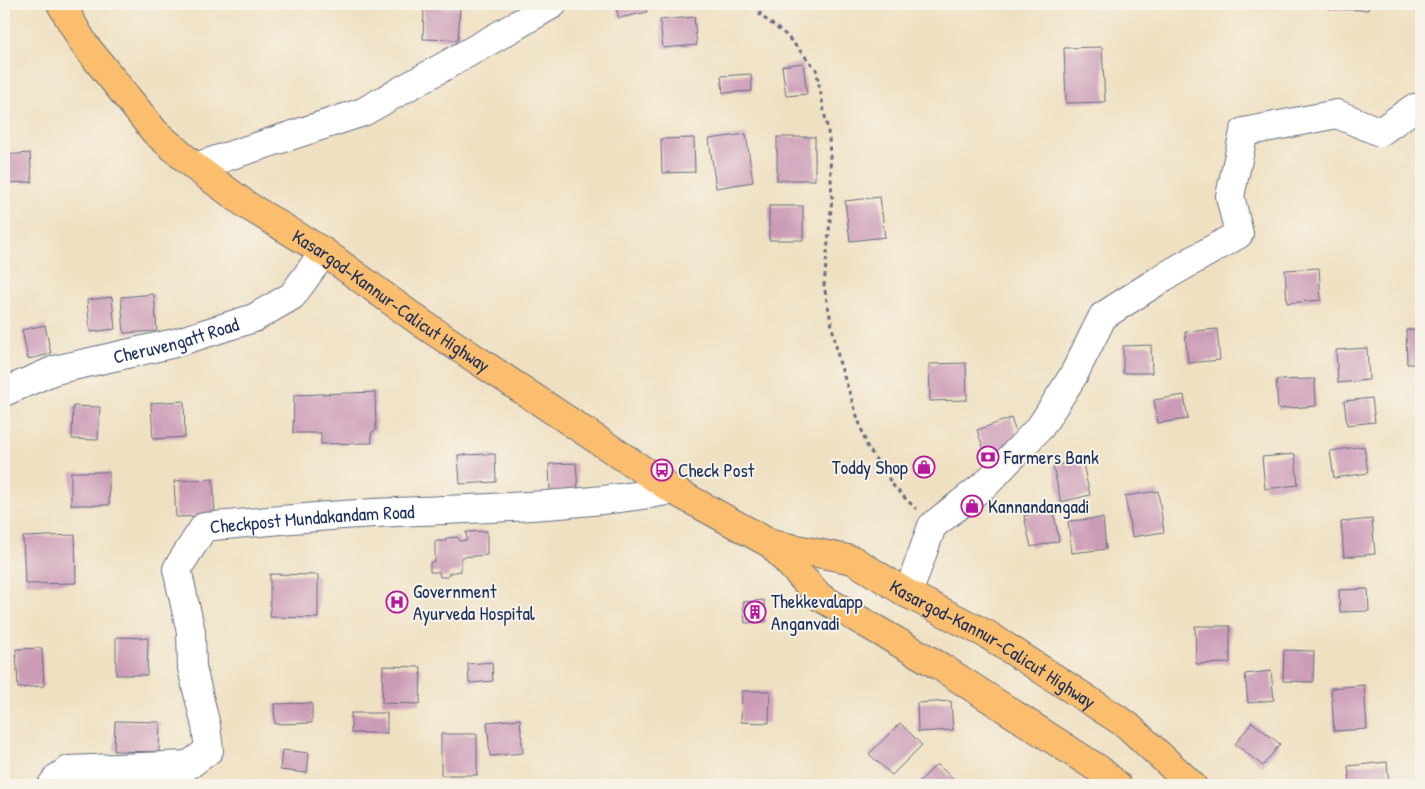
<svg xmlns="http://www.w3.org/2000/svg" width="1425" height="789" font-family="'Patrick Hand',sans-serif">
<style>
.building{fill:#cc9cb7}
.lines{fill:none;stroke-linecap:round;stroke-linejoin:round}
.street-casing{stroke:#656d81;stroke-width:30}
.highway-casing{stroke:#656d81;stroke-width:30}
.path{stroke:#656d81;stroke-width:3;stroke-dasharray:4 4;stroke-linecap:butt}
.street{stroke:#fff;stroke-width:28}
.highway{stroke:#fabe6e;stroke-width:28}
.labels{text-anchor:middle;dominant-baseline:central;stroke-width:4;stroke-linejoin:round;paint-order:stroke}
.street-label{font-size:19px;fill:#1b2f5e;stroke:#f7f3e8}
.poi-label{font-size:19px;fill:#1b2f5e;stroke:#f7f3e8;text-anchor:start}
</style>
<rect width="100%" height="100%" fill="#f7f3e8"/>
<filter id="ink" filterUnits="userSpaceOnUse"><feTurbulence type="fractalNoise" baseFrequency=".02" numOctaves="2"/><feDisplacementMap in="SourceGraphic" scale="10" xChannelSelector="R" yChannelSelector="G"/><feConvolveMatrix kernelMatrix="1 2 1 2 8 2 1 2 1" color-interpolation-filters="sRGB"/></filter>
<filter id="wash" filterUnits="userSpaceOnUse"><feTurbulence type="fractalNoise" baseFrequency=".0096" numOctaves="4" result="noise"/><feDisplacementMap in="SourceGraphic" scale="20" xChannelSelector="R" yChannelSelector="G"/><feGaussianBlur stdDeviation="1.12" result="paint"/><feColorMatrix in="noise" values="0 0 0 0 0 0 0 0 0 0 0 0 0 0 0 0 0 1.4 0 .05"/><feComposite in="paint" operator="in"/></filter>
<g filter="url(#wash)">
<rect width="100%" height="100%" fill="#efe0c1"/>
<g id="blocks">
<g class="building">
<path d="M615,4H645L647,12L619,18Z"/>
<path d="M1329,4H1370L1368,10L1329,9Z"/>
<path d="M424,7L460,8L458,40L423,39Z"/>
<path d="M694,17L697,45L663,48L660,20Z"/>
<path d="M1102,47L1105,102L1066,103L1064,48Z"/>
<path d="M803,63L807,94L786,96L782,66Z"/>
<path d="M751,74L752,91L723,93L721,76Z"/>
<path d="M746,134L753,182L716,188L709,139Z"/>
<rect x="777" y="137" width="38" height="43"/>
<path d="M694,138L695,172L662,173L661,139Z"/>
<path d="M30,153L32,182L5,183L4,155Z"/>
<path d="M880,197L885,237L850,241L845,201Z"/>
<rect x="769" y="206" width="34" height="34"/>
<path d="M1319,268L1321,300L1287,303L1285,270Z"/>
<path d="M154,294L157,331L124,333L121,297Z"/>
<path d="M112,297L115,329L90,332L87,300Z"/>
<path d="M45,325L51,354L28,359L22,330Z"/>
<path d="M1217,329L1220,360L1188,363L1185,332Z"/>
<path d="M1421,329V364H1407L1406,330Z"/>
<path d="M1151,345L1152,373H1123V346Z"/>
<path d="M1367,348L1369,380L1338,383L1336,350Z"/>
<path d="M966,363L967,400L930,401L929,364Z"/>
<path d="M1315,379L1316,406L1278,409L1276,380Z"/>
<path d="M375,392L376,430L371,433L372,443L321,444V433H293L294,395Z"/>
<path d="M1184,395L1188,419L1158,423L1154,400Z"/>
<path d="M1372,398L1375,422L1347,425L1344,401Z"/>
<path d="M184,401L185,437L153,439L151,403Z"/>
<path d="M73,406L100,407L98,440L72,439Z"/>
<path d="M1011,418L1020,444L986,456L977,430Z"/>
<path d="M1364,446L1368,473L1334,478L1330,451Z"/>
<path d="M495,454L496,482L460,484L458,455Z"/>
<path d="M1295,454L1298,485L1265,489L1262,457Z"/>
<path d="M1082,460L1090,495L1061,502L1053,466Z"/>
<path d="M576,463L578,490L550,492L549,464Z"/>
<rect x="71" y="472" width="38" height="33"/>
<path d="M213,479L215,516L176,517L174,481Z"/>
<path d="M1158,491L1164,532L1132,537L1125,496Z"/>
<path d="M1053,509L1059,541L1031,547L1024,516Z"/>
<path d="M1103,518L1106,549L1072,553L1068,521Z"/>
<path d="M1372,519L1375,554L1344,557L1341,522Z"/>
<path d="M487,531V555L461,557V571L449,573L448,577H440L439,572H430V563L435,561V541H446V538L458,537L460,541L467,540L466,532Z"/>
<path d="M75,535L76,583L25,584L23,537Z"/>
<path d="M270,574L318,575V618L270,617Z"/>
<path d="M1368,589L1369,611L1340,612L1339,590Z"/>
<path d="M764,600L766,622L745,623L743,602Z"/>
<path d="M1195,626H1230V663L1196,664Z"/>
<path d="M116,637L148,638L147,675H116Z"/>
<path d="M42,648L44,686L18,688L16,649Z"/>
<path d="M1284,650L1314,651L1313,682L1283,681Z"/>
<path d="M492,662L493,681L469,683L468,664Z"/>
<path d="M383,666L421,667L420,704L382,703Z"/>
<path d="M1271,671L1274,700L1248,703L1245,674Z"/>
<path d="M1364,685L1367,729L1334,731L1331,688Z"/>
<path d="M742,691H770L769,723L741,722Z"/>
<path d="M951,701L953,730L918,732L917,703Z"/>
<path d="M312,703V723L275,724L274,704Z"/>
<rect x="351" y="713" width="36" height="20"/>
<path d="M520,719L523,753L490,756L487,722Z"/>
<path d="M115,721L160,722L159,752L114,751Z"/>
<path d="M1252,722L1280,744L1263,766L1235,744Z"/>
<path d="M900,723L922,745L892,775L869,754Z"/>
<rect x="441" y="734" width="36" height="41"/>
<path d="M282,750L309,753L307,773L280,770Z"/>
<path d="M1387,762L1389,785H1350L1348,766Z"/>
<path d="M937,764L960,785H916Z"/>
</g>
</g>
</g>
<g filter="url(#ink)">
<use href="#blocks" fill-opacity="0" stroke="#656d81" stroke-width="1"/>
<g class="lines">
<g class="street-casing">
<g id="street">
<path d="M195,167L363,112L498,36L553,4"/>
<path id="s1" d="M4,392L55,370L175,343L254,318L292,296L324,252"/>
<path d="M908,594L932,526L987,483L1041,426L1073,376L1103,316L1164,277L1239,234L1230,196L1244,132L1337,114L1380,132L1414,108L1421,107"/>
<path id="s2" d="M52,785L57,778L69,770L189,765L209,750L206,726L192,668L191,632L177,569L204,527C260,522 317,516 374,513C474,508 574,508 673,490"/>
</g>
</g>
<g class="highway-casing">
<g id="highway">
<path id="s3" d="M61,4L84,44L155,132L195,167L248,206L324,252L420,322L673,490L771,544L853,560L908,594L988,635L1127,725L1192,785"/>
<path d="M771,544L820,597L941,667L1100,770L1117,785"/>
</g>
</g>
<path class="path" d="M761,4L760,15L786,35L816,69L829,137L832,198L824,286L839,361L867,446L895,488L916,509"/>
<use href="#street" class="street"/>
<use href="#highway" class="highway"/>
</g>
</g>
<defs>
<g id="bank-ring" transform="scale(1.125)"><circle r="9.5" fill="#f7f3e8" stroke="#b5179e" stroke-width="1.5"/><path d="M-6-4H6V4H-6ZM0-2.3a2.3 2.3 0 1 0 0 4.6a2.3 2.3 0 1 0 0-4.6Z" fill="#b5179e"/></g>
<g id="shop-ring" transform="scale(1.125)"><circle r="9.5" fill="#f7f3e8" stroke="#b5179e" stroke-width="1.5"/><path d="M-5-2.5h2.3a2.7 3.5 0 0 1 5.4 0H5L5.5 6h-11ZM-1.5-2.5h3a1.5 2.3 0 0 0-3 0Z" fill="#b5179e"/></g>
<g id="bus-ring" transform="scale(1.125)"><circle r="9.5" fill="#f7f3e8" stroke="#b5179e" stroke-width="1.5"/><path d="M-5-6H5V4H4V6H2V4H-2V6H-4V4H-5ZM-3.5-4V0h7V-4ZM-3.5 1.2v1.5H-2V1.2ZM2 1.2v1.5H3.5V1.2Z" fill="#b5179e"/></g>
<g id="hospital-ring" transform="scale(1.125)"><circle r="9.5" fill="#f7f3e8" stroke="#b5179e" stroke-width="1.5"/><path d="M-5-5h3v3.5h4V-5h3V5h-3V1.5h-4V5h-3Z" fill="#b5179e"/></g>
<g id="building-ring" transform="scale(1.125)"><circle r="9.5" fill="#f7f3e8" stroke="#b5179e" stroke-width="1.5"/><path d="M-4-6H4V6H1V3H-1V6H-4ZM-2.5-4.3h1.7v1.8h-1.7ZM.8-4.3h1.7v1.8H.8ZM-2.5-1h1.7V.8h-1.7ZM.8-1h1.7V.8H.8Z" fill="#b5179e"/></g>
</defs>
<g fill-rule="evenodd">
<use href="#bank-ring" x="988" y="457"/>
<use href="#shop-ring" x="924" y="467"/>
<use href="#bus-ring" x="662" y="470"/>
<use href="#shop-ring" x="972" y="506"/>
<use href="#hospital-ring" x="397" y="602"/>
<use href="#building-ring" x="755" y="612"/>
</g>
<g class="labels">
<g class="street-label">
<text stroke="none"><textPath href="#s3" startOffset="450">Kasargod-Kannur-Calicut Highway</textPath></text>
<text stroke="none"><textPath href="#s1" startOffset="180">Cheruvengatt Road</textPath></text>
<text stroke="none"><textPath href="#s2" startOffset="511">Checkpost Mundakandam Road</textPath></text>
<text stroke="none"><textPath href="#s3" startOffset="1148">Kasargod-Kannur-Calicut Highway</textPath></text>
</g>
<g class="poi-label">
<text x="1004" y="457">Farmers Bank</text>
<text x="908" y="467" text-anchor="end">Toddy Shop</text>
<text x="678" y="470">Check Post</text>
<text x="988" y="506">Kannandangadi</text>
<text x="413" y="591">Government<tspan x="413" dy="22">Ayurveda Hospital</tspan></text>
<text x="771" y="601">Thekkevalapp<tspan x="771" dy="22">Anganvadi</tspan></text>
</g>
</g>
<rect width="1425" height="789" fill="none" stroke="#f7f3e8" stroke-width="20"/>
</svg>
